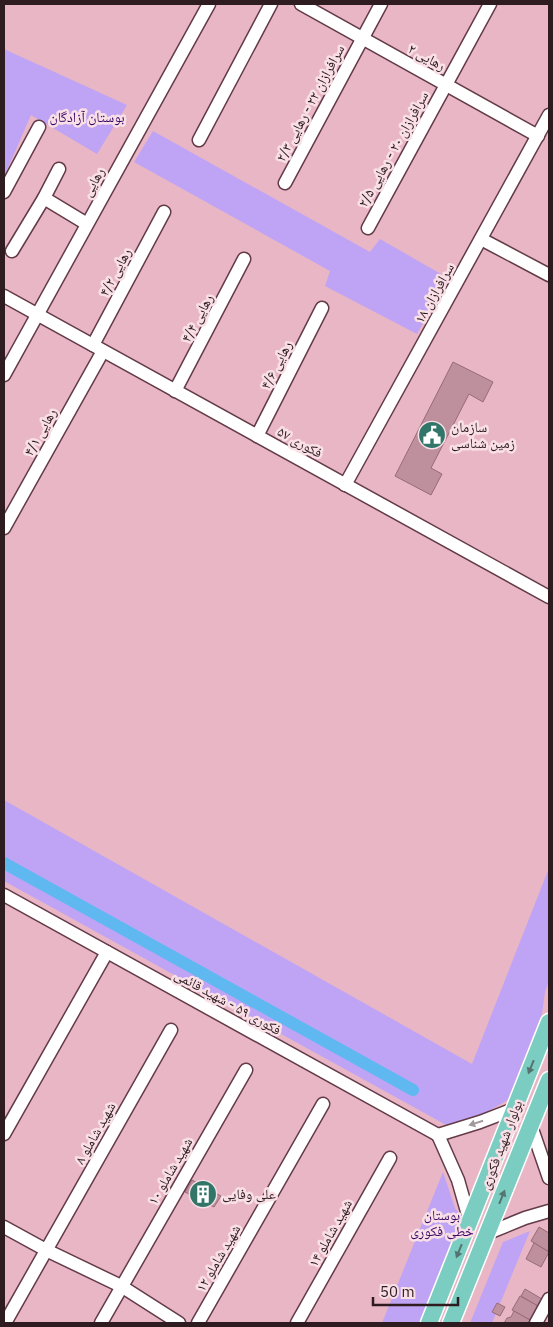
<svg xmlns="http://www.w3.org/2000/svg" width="553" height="1327" font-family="'IBM Plex Sans','Noto Naskh Arabic',sans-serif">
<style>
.green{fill:#bfa4f5}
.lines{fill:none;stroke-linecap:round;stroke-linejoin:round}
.canal{stroke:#60b8f1;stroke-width:12}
.building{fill:#be8f9d;stroke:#986b78}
.minor-casing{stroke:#633a48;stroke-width:15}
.major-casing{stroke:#fff;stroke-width:19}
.minor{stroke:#fff;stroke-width:12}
.major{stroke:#7ccdc1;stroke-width:16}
.oneway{fill:#557471}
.oneway2{fill:#a1999b}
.labels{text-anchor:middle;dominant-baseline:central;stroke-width:5;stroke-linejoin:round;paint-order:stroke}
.street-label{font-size:14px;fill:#2e1c21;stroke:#f9dfe6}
.park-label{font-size:14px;fill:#360764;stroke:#f9dfe6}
.poi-label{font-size:14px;fill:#2e1c21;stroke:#f9dfe6;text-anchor:start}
</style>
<rect width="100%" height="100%" fill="#e9b6c5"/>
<g class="green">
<path d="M4,49L127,105L97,154L31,115L4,177Z"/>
<path d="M153,131L370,252L380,239L448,278L417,334L325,286L330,271L134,162Z"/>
<path d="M4,800L472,1064L549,868V981L545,992L542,1014L508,1100L483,1114L448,1126L4,881Z"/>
<path d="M443,1172L455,1208L464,1221L420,1323H382Z"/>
<path d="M530,1231L492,1323H470L503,1242Z"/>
</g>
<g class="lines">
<path class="canal" d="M4,863L413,1090"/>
</g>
<g class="building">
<path d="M453,362L493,382L483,402L469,394L431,468L442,474L431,495L395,476Z"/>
<path d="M192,1180L221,1196L214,1207L185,1192Z"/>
<path d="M539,1227L549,1233V1252L531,1241Z"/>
<path d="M534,1243L549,1252L541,1267L526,1259Z"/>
<path d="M525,1289L542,1299L538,1306L521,1296Z"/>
<path d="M520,1296L538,1306L530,1320L512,1310Z"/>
<path d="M497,1303L505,1307L500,1316L492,1312Z"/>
<path d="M514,1311L530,1320L528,1323H504L507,1318L511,1317Z"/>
</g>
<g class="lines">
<g class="minor-casing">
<g id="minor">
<path d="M301,4L538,136"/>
<path d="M199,140L271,4"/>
<path d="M285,183L381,4"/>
<path d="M4,192L39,127"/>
<path d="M44,198L87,224"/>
<path d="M368,228L490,4"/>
<path d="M481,239L549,275"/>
<path d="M12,251L44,198L59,169"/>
<path d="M4,296L549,597"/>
<path d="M93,345L164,212"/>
<path d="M4,375L209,4"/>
<path d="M175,391L244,259"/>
<path d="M257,436L322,308"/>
<path d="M345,485L549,115"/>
<path d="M4,528L103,351"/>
<path d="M4,895L438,1135"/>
<path d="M531,1126L549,1178"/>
<path d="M4,1134L107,952"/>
<path d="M438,1135L458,1180L470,1222"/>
<path d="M438,1135L480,1122L514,1109"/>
<path d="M4,1227L46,1250L121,1286L179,1323"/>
<path d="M486,1234L525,1218L549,1211"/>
<path d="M5,1323L171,1030"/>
<path d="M101,1323L246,1070"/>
<path d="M198,1323L323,1104"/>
<path d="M297,1323L390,1158"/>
<path d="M536,1323L549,1299"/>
</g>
</g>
<g class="major-casing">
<g id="major">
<path d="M429,1323L549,1022"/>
<path d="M451,1323L549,1080"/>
</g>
</g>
<use href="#minor" class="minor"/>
<use href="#major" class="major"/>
</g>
<defs><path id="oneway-solid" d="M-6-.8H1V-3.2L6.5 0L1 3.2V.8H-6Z" transform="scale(1.25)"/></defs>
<g class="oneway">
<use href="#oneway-solid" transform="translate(531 1067) rotate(112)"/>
<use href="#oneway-solid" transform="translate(502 1197) rotate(-68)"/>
<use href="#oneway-solid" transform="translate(459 1251) rotate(112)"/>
</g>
<use class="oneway2" href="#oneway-solid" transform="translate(476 1123) rotate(162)"/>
<defs>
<g id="civic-disc" transform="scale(1.4375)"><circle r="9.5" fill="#327669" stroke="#f9dfe6"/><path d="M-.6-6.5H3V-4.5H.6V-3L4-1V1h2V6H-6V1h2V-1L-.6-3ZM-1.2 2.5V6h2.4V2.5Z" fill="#fff"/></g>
<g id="building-disc" transform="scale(1.4375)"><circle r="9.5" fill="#327669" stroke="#f9dfe6"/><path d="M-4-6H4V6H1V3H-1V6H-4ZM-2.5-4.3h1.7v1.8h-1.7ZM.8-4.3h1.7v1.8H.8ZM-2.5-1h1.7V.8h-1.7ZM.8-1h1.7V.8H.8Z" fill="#fff"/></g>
</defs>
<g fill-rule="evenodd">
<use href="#civic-disc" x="432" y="435"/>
<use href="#building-disc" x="203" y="1194"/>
</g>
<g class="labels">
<g class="street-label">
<text transform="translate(427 57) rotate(29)">رهایی ۲</text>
<text transform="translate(310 103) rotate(-62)">سرافرازان ۲۲ - رهایی ۲/۳</text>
<text transform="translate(393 149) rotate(-61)">سرافرازان ۲۰ - رهایی ۲/۵</text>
<text transform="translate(93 182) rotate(-61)">رهایی</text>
<text transform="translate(115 272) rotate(-62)">رهایی ۴/۲</text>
<text transform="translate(434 293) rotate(-61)">سرافرازان ۱۸</text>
<text transform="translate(197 318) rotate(-62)">رهایی ۴/۴</text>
<text transform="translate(276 365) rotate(-63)">رهایی ۴/۶</text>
<text transform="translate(40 432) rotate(-61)">رهایی ۴/۱</text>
<text transform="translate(300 442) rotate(29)">فکوری ۵۷</text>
<text transform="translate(228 1002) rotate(29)">فکوری ۵۹ - شهید قائمی</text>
<text transform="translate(95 1133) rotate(-61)">شهید شاملو ۸</text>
<text transform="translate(501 1145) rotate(-69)">بولوار شهید فکوری</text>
<text transform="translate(170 1171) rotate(-60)">شهید شاملو ۱۰</text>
<text transform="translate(330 1233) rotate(-61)">شهید شاملو ۱۴</text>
<text transform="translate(218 1258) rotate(-60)">شهید شاملو ۱۲</text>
</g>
<g class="park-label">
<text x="87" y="117">بوستان آزادگان</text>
<text x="442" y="1215">بوستان<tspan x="442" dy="16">خطی فکوری</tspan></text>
</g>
<g class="poi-label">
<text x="451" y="427">سازمان<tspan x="451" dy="16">زمین شناسی</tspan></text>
<text x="222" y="1194">علی وفایی</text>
</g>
</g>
<rect width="553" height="1327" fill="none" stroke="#2e1c21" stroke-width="10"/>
<path d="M373 1297v8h85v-8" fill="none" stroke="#2e1c21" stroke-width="2.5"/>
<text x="380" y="1297" font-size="15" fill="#2e1c21" stroke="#f9dfe6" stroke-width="4" paint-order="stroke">50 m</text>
</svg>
